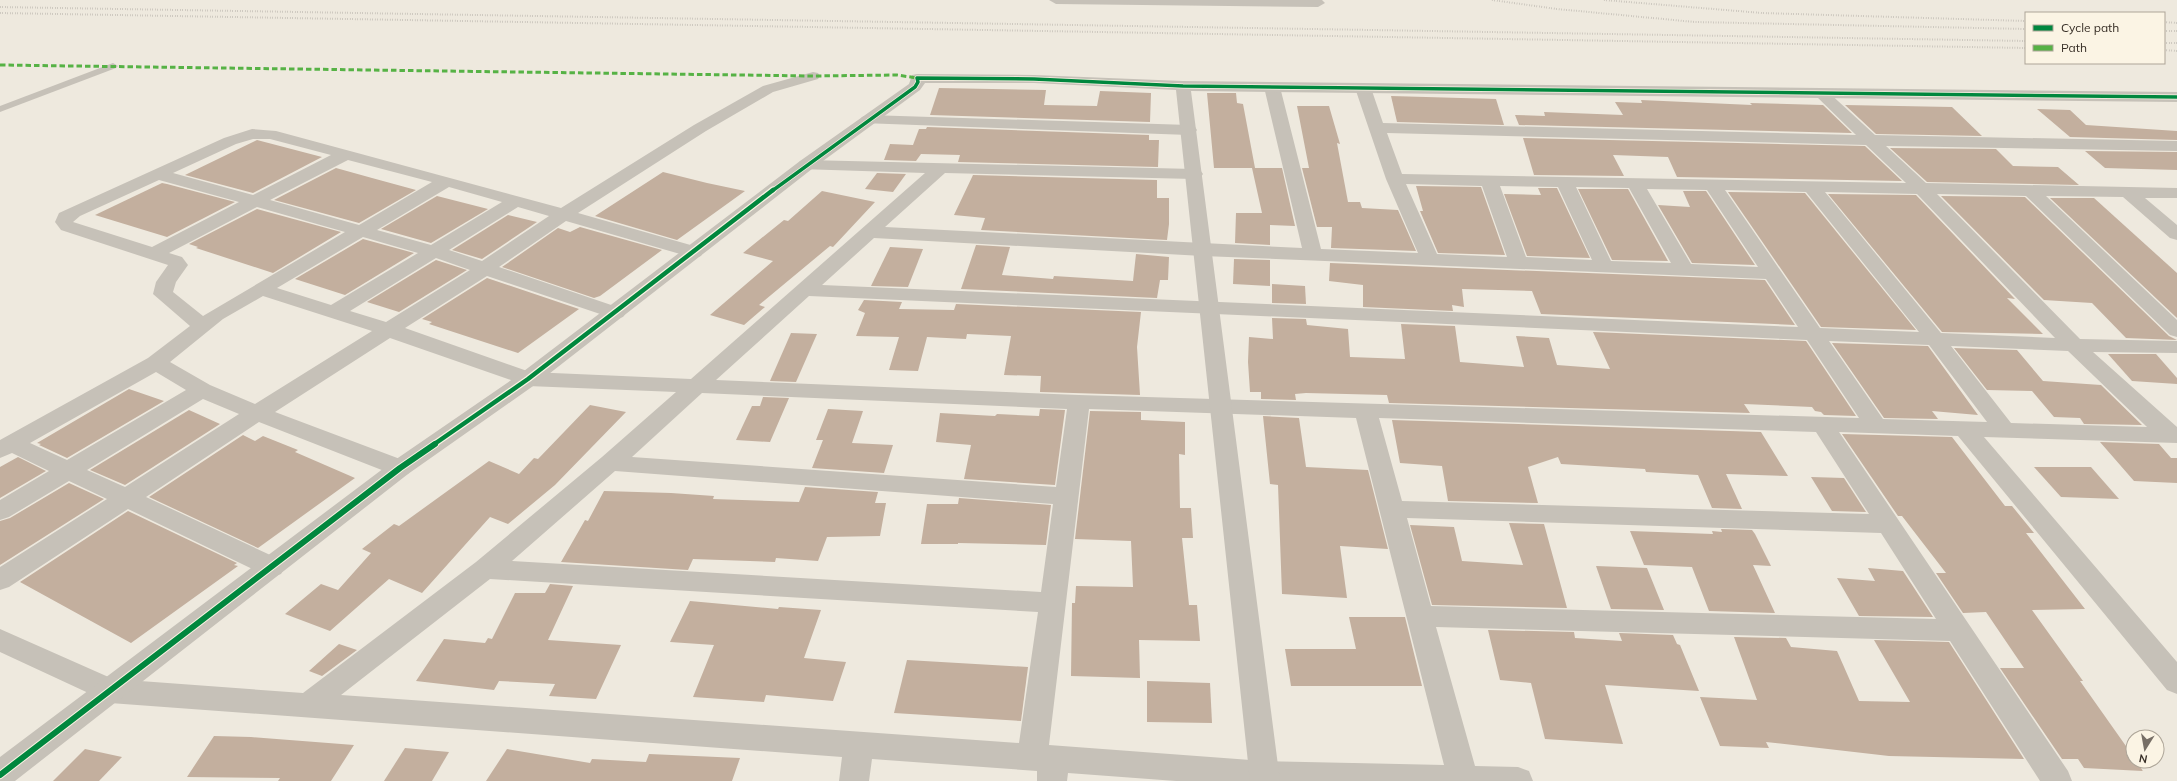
<svg xmlns="http://www.w3.org/2000/svg" width="2177" height="781" font-family="Mulish,sans-serif">
<style>
.building{fill:#c3af9e}
.lines{fill:none;stroke-linecap:round;stroke-linejoin:round}
.service{fill:#c6c1b8;fill-rule:evenodd}
.minor{fill:#c6c1b8;fill-rule:evenodd}
.tertiary{fill:#c6c1b8;fill-rule:evenodd}
.rail{stroke:#aea9a2;stroke-width:2;stroke-dasharray:0.5 2;stroke-linecap:butt}
.quiet{stroke:#56b245;stroke-width:3;stroke-dasharray:5.5 3;stroke-linecap:butt}
.cycleway-far2-casing{stroke:#fbf4e4;stroke-width:5}
.cycleway-far1-casing{stroke:#fbf4e4;stroke-width:7}
.cycleway-casing{stroke:#fbf4e4;stroke-width:8}
.cycleway-far2{stroke:#00873e;stroke-width:3.5}
.cycleway-far1{stroke:#00873e;stroke-width:4.5}
.cycleway{stroke:#00873e;stroke-width:6}
</style>
<rect width="100%" height="100%" fill="#eee9de"/>
<g class="building">
<path d="M939,88L1046,90L1044,105L1097,106L1100,91L1151,93L1150,122L930,115Z"/>
<path d="M1207,93H1236L1237,103L1243,104L1255,168H1282L1295,226L1270,225V245L1235,243L1236,213H1262L1252,168H1214Z"/>
<path d="M1391,96L1496,99L1504,125L1397,122Z"/>
<path d="M1641,100L1752,105L1750,103L1823,105L1852,133L1519,125L1515,115L1545,116L1544,112L1623,115L1615,102L1642,103Z"/>
<path d="M1845,105L1952,107L1982,136L1876,134Z"/>
<path d="M1297,106H1329L1340,144L1337,143L1348,202H1360L1362,208L1398,210L1416,251L1331,248L1332,227H1317L1302,168H1309Z"/>
<path d="M2037,109L2070,110L2086,125L2177,131V140L2070,137Z"/>
<path d="M927,127L1149,135V140H1159L1158,167L958,162L960,155L921,154L916,161L884,160L890,144L913,145L919,129H926Z"/>
<path d="M1523,138L1865,146L1902,181L1677,177L1668,157L1613,155L1624,176L1534,175Z"/>
<path d="M257,140L322,157L253,193L185,175Z"/>
<path d="M1890,148L1996,149L2013,166L2058,167L2079,185L1927,182Z"/>
<path d="M2085,151L2177,152V170L2105,168Z"/>
<path d="M336,168L372,178L416,190L359,223L274,200Z"/>
<path d="M663,172L707,183L745,191L677,240L595,216Z"/>
<path d="M877,173L906,174L893,192L865,189Z"/>
<path d="M973,175L1157,180V198H1169V224L1167,240L981,230L985,218L954,215Z"/>
<path d="M162,183L167,184L235,202L167,237L95,215Z"/>
<path d="M1416,186L1481,187L1505,255L1438,253L1420,211H1423Z"/>
<path d="M1538,188H1557L1590,258L1527,256L1504,194L1541,195Z"/>
<path d="M1578,189H1628L1668,261L1612,260Z"/>
<path d="M822,191L875,202L833,247L830,246L759,305L765,307L744,325L710,315L773,261L743,253L784,220L788,221Z"/>
<path d="M1683,191H1706L1755,265L1692,263L1658,205L1690,207Z"/>
<path d="M1728,192L1805,193L1916,330L1821,327Z"/>
<path d="M1828,194L1916,195L2015,299L2007,298L2043,334L1942,332Z"/>
<path d="M437,196L488,209L431,243L381,229Z"/>
<path d="M1941,196L2025,197L2169,336L2177,340L2126,338L2092,303L2044,300Z"/>
<path d="M2050,198H2094L2177,273V318Z"/>
<path d="M257,209L341,232L273,273L196,248L198,247L189,244Z"/>
<path d="M508,215L537,222L482,259L452,250Z"/>
<path d="M580,227L662,250L600,296L594,298L502,267L558,228L570,232Z"/>
<path d="M363,239L414,253L345,295L295,279Z"/>
<path d="M976,245L1010,247L1002,275L1053,279L1054,276L1133,281L1136,254L1169,257L1168,280H1160L1157,298L961,289Z"/>
<path d="M890,247L923,249L908,287L871,286Z"/>
<path d="M1234,259L1270,260V286L1233,284Z"/>
<path d="M436,260L467,270L399,312L367,302Z"/>
<path d="M1330,263L1765,280L1795,325L1541,314L1532,291L1462,289L1464,307L1452,305L1453,311L1363,307V285L1329,281Z"/>
<path d="M487,278L579,309L518,353L429,324L432,322L422,319Z"/>
<path d="M1272,284L1305,286L1306,304L1272,303Z"/>
<path d="M864,300L902,302L899,309L954,310L956,304L1141,312L1137,347L1140,395L1040,392L1041,376L1004,375L1011,336L967,334L966,339L927,337L918,371L889,370L899,337L856,336L865,313L858,310Z"/>
<path d="M1272,318L1306,319L1307,325L1348,329L1350,357L1405,359L1401,324L1455,326L1460,362L1524,367L1516,336L1549,338L1557,365L1610,369L1593,332L1806,341L1856,416L1824,415L1821,412L1815,411L1812,407L1744,404L1750,413L1389,403L1387,395L1306,393L1295,394L1296,400L1261,399V392H1250L1248,362L1249,337L1273,339Z"/>
<path d="M791,333L817,334L796,382L770,381Z"/>
<path d="M1832,343L1928,346L1978,415L1932,411L1938,419L1884,418Z"/>
<path d="M1954,348L2017,350L2043,381L2101,385L2142,425L2084,424L2080,418L2054,417L2032,391L1987,390Z"/>
<path d="M2108,354H2156L2177,378V384L2132,381Z"/>
<path d="M129,389L164,401L67,458L39,445L41,444L37,443Z"/>
<path d="M763,397L789,398L770,442L736,440L752,406H760Z"/>
<path d="M590,405L626,412L555,485L508,524L490,517L422,593L389,579L330,631L285,614L321,584L338,590L371,553L362,549L394,524L399,526L489,461L519,474L534,458L538,459Z"/>
<path d="M828,409L863,411L852,443L893,445L884,473L812,468L823,440H816Z"/>
<path d="M1040,409L1065,410L1055,485L964,479L971,445L936,442L940,413L995,416L997,414L1039,416Z"/>
<path d="M189,410L220,424L125,485L90,470Z"/>
<path d="M1090,411L1141,412V420L1185,422V455L1179,454L1180,508H1191L1193,538H1182L1189,605H1197L1200,641L1139,640L1140,678L1071,676L1072,603H1075L1076,586L1133,587L1131,541L1075,539Z"/>
<path d="M1263,416L1299,418L1306,467L1368,470L1388,549L1340,546L1347,598L1282,594L1278,485L1270,484Z"/>
<path d="M1392,420L1761,432L1788,476L1726,474L1742,509L1712,508L1698,475L1646,472L1645,469L1561,464L1558,457L1528,467L1538,503L1448,501L1442,466L1400,463Z"/>
<path d="M1842,434L1952,437L2005,506H2012L2034,533H2026L2085,609L2032,610L2083,681H2080L2133,756V761H2136L2143,771L2084,768L2078,759H2062L2000,668H2024L1986,612L1963,613L1936,573H1946L1902,516H1898Z"/>
<path d="M243,435L255,441L263,436L298,450L295,452L355,478L258,548L149,497Z"/>
<path d="M2100,442L2159,444L2171,458H2177V483L2134,481Z"/>
<path d="M18,457L46,471L0,498V467Z"/>
<path d="M2034,467H2091L2119,499L2061,497Z"/>
<path d="M1811,477L1844,478L1866,512L1832,511Z"/>
<path d="M69,483L104,499L0,565V521L10,518Z"/>
<path d="M805,487L878,492L875,503H886L880,536L827,537L818,561L776,558L775,562L693,559L688,570L561,562L585,520L588,521L604,491L671,493L714,496L713,499L799,502Z"/>
<path d="M959,498L1051,505L1046,545L958,543V544H921L927,504H958Z"/>
<path d="M128,511L237,563L234,565L238,566L131,643L20,582Z"/>
<path d="M1509,523L1544,524L1567,608L1432,605L1410,525L1454,527L1462,561L1523,565Z"/>
<path d="M1721,529L1752,530L1755,534L1771,566L1753,565L1775,613L1709,611L1692,567L1644,565L1630,531L1713,534L1712,531L1722,532Z"/>
<path d="M1596,566L1647,568L1664,610L1611,609Z"/>
<path d="M1868,568L1903,571L1933,617L1859,616L1837,578L1875,581Z"/>
<path d="M550,584L573,586L548,640L621,645L596,699L549,696L555,684L499,681L494,690L416,681L444,639L485,643L488,638L492,639L515,593H545Z"/>
<path d="M690,601L778,609L779,607L821,610L804,658L846,662L833,701L766,695L764,702L693,697L714,645L670,642Z"/>
<path d="M1349,617H1405L1422,686H1291L1285,649H1356Z"/>
<path d="M1488,630L1574,632L1575,638L1622,641L1619,633L1673,635L1677,644L1680,645L1699,691L1605,685L1623,744L1545,739L1531,683L1500,680Z"/>
<path d="M1734,637L1786,638L1791,647L1837,651L1859,701L1910,702L1874,640L1949,642L2024,759L1889,756L1766,742L1769,748L1720,746L1700,697L1757,700Z"/>
<path d="M339,644L357,650L322,676L309,671Z"/>
<path d="M907,660L1028,667L1021,721L894,713Z"/>
<path d="M1147,681L1210,683L1212,723L1147,722Z"/>
<path d="M214,736L251,737L354,745L331,781H278L280,778L187,777Z"/>
<path d="M405,748L449,752L432,781H384Z"/>
<path d="M85,749L122,757L99,781H53Z"/>
<path d="M507,749L590,763L592,759L646,762L649,754L740,758L732,781H486Z"/>
</g>
<g class="lines">
<path class="service" d="M113,63L118,66L116,68L0,112V106Z"/>
<g class="minor">
<path d="M1049,0H1322L1325,3L1318,7L1056,4Z"/>
<path d="M813,72L818,73L820,76L818,79L773,92L706,131L578,213L701,248L703,252L701,256L694,258L687,256L566,221L499,267L623,309L626,313L623,317L616,319L609,317L487,276L405,328L530,372L691,379L925,173L800,169L798,165L800,161L806,160L1194,169L1200,170L1203,174L1200,178L1194,179L945,173L885,227L1302,248L1264,87L1267,84H1277L1280,87L1321,249L1418,253L1386,179L1355,88L1358,85H1368L1371,88L1383,123L1856,135L1816,96L1813,93L1816,90H1826L1875,135L2177,141V151L1886,146L1926,183L2177,188V198H2145L2177,225V240L2170,238L2123,197L2046,196L2177,320V337L2170,335L2026,196L1937,194L2080,339L2177,341V353L2093,352L2177,427V443L1984,437L2177,662V694L2167,690L1958,436L1839,432L2068,771L2072,781H2040L1950,641L1436,627L1475,766L1518,767L1529,771L1533,781H1176L1068,773L1067,781H1037V771L872,759L869,781H839L842,757L110,703L0,652V629L113,679L303,693L476,562L602,457L676,392L528,386L390,338L275,412L408,462L412,468L408,474L400,476L392,474L259,422L146,497L281,560L285,567L281,574L272,577L263,574L128,509L9,587L0,590V567L107,499L69,481L9,517L0,520V500L49,471L12,453L0,458V440L148,358L190,326L153,294L156,282L168,265L61,230L55,222L59,213L224,138L252,129L276,131L561,208L694,125L763,86ZM1387,133L1866,145L1906,183L1402,174ZM253,139H270L331,155L253,195L173,173L236,144ZM348,160L432,182L359,225L270,200ZM159,180L239,202L152,247L73,222L80,216ZM1406,184L1482,186L1507,257L1437,254ZM1500,186L1558,187L1592,260L1526,257ZM449,187L502,202L431,245L377,230ZM1576,187L1629,188L1671,263L1611,261ZM1647,189L1707,190L1758,267L1691,264ZM1725,190L1806,192L1919,332L1820,328ZM1825,192L1917,194L2055,338L1941,333ZM257,207L345,232L203,316L173,292L176,282L188,265L182,257L169,253ZM518,207L549,216L482,261L449,250ZM363,237L418,253L331,305L277,288ZM874,238L1203,256L1766,279L1798,327L822,285ZM436,258L470,270L386,322L350,311ZM263,296L372,331L255,404L210,385L170,362L223,319ZM809,296L1807,340L1859,418L1079,395L716,380ZM1829,341L1929,345L1987,422L1883,419ZM1951,346L2068,351L2147,427L2011,423ZM156,372L186,390L67,460L30,443ZM702,393L1067,409L1056,487L632,457ZM203,399L239,414L125,487L87,470ZM1089,409L1356,418L1444,765L1264,761L1049,745ZM1379,418L1816,432L1869,514L1402,501ZM615,471L1053,504L1041,592L512,561ZM1407,518L1881,533L1936,619L1431,606ZM490,579L1038,612L1019,743L341,695Z"/>
<path d="M868,115L1189,125L1195,127L1197,130L1195,133L1189,135L862,123L860,120L862,117Z"/>
</g>
<path class="tertiary" d="M917,74L1034,75L1183,81L2177,92V102L1191,91L1280,781H1250L1176,90L1034,83H925L920,90L812,169L536,384L408,474L15,781H0V757L392,462L520,374L800,161L909,84L912,75Z"/>
<g class="rail">
<path d="M1492,0L1557,9L1695,22L2026,29"/>
<path d="M1604,0L1762,13L2026,21"/>
<path d="M0,7L2026,41"/>
<path d="M0,13L2026,48"/>
<path d="M2164,22L2177,23"/>
<path d="M2164,31H2177"/>
<path d="M2164,43H2177"/>
<path d="M2164,50L2177,51"/>
</g>
<path class="quiet" d="M0,65L813,76L897,75L917,78"/>
<g class="cycleway-far2-casing">
<path id="cycleway-far2" d="M772,191L915,87L918,82L917,78L1034,79L1183,86L2177,97"/>
</g>
<g class="cycleway-far1-casing">
<path id="cycleway-far1" d="M433,445L528,379L773,190"/>
</g>
<g class="cycleway-casing">
<path id="cycleway" d="M0,775L400,468L435,444"/>
</g>
<use href="#cycleway-far2" class="cycleway-far2"/>
<use href="#cycleway-far1" class="cycleway-far1"/>
<use href="#cycleway" class="cycleway"/>
</g>
<rect x="2025" y="12" width="140" height="52" fill="#fbf4e4" stroke="#ada598"/>
<rect x="2033" y="25" width="20" height="6" fill="#00873e" stroke="#ada598"/>
<text x="2061" y="32" font-size="12" fill="#372e26">Cycle path</text>
<rect x="2033" y="45" width="20" height="6" fill="#56b245" stroke="#ada598"/>
<text x="2061" y="52" font-size="12" fill="#372e26">Path</text>
<g transform="translate(2145 749) rotate(191)"><circle r="19" fill="#fbf4e4" stroke="#ada598"/>
<path d="M0-3L7 15L0 10L-7 15Z" fill="#776f66"/>
<text y="-6" font-size="11" font-weight="bold" text-anchor="middle" fill="#372e26">N</text>
</g>
</svg>
